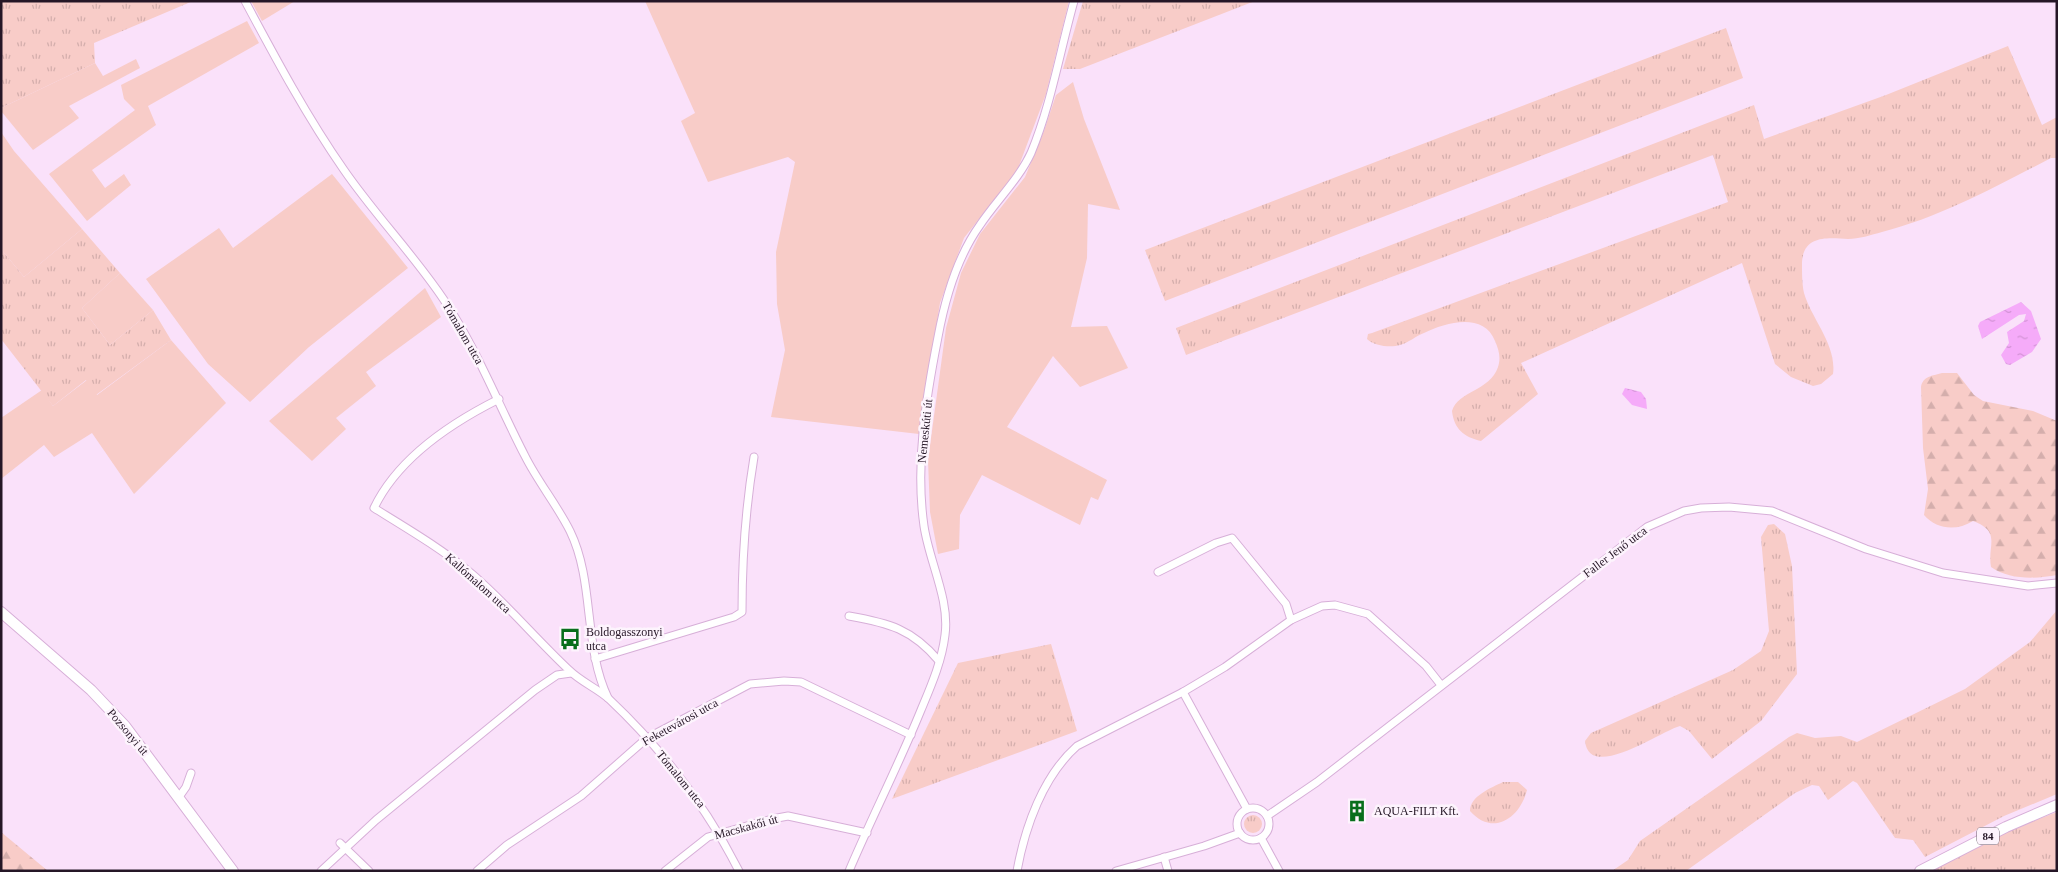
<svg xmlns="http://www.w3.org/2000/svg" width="2058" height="872" font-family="'Times New Roman',serif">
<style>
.grass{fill:url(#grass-tufts)}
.forest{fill:url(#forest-firs)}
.garden{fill:#f8ccc8}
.water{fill:url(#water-ripples)}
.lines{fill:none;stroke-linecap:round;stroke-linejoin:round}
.minor-casing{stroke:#d7afd8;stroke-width:9}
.secondary-casing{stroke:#d7afd8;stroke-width:12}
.primary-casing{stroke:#d7afd8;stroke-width:12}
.minor{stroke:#fff;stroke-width:7}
.secondary{stroke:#fff;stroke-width:10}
.primary{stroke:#fff;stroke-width:10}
.labels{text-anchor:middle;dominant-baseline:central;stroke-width:5;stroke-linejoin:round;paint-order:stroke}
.shield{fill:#fdf4fd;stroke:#665966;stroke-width:1}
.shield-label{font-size:11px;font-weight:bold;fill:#251626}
.street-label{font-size:12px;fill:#251626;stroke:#fdf4fd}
.poi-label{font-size:12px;fill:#251626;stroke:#fdf4fd;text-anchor:start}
</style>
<defs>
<pattern id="grass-tufts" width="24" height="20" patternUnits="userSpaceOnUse" patternTransform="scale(1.25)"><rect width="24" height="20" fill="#f8ccc8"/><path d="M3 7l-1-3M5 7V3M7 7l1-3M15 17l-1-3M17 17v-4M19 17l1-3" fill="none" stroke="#d4aeac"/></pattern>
<pattern id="forest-firs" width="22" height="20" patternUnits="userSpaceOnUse" patternTransform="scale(1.25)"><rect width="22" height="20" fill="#f8ccc8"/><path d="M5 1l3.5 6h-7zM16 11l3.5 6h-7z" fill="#d4aeac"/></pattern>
<pattern id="water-ripples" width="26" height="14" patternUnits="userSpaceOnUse" patternTransform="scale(1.25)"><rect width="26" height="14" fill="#f5abf9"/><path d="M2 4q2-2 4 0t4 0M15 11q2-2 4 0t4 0" fill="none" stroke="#d292d5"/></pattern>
</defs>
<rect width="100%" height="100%" fill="#fae1fa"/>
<g class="grass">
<path d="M1,1H193L94,43L95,63L1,108Z"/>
<path d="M1083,1H1255L1080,69H1063Z"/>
<path d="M1726,28L1743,78L1165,301L1145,250Z"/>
<path d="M2008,46L2042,125L2057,117V158H2051C1997,186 1941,217 1882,232C1871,235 1859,239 1848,239C1829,238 1803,234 1802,263C1802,272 1802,284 1804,293C1812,320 1837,345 1833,374L1821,384L1813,386L1791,377L1775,364L1742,263L1521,363L1538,394L1481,441C1464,437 1454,429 1452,411C1458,391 1490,391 1498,367C1501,358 1499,350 1495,341C1484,312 1446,322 1424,333C1416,336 1408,343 1400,345C1391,348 1374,346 1367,339L1368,334L1372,333L1728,202L1713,155L1186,355L1176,328L1754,105L1764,139L1886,95Z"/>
<path d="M82,229L120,273L82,308L110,345L153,310L171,340L96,395L86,380L53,406L1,339V249L24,277Z"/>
<path d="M1774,524L1785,534L1792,566L1797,674L1761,721L1712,759L1689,731L1680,726C1661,731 1589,782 1585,741L1591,733L1733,670L1761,651L1769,631L1761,537L1768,525Z"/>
<path d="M2057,610V794L2004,816L1925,857L1913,840L1895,838L1857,783L1853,781L1828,800L1819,786L1812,785L1795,793L1686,871H1612L1628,860L1640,841L1789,737L1797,733L1815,738L1841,736L1857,742L1965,689L2030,642Z"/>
<path d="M1051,644L1077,731L892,799L958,663Z"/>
<path d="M1503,782H1518L1527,790C1520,818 1493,837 1470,811C1470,796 1491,788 1503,782Z"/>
<path d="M2057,812V871H1937L1933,866L2012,829Z"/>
<circle cx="1253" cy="824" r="9"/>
</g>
<g class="forest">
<path d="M1942,373H1957L1974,395L1983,401L2033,411L2057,421V575C2036,579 2009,580 1991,567C1987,545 2002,532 1973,521C1957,531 1937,530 1924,515L1928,489L1923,448L1921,387C1923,376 1932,376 1942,373Z"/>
<path d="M1,832L48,871H1Z"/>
</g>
<g class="garden">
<path d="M251,1H295L262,21Z"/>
<path d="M645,1H1069L1046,94L1017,171L964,238L940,303L919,434L771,417L785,350L777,304L776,252L795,162L788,157L708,182L681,121L695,113Z"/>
<path d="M247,21L259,43L148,106L156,125L92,170L105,188L124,174L131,185L87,221L49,174L135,110L124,99L121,85Z"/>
<path d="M136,59L140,68L69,106L79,118L33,150L1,111V108L95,63L103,76Z"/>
<path d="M1073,82L1084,119L1120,210L1088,204L1087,258L1071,327L1107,326L1128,368L1080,387L1053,356L1007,427L1107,480L1098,500L1091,497L1080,525L982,475L960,515L959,549L938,554L930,512L928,460L946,328L961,273L980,234L1025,177L1044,131L1056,95Z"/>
<path d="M1,132L14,151L82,229L24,277L1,249Z"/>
<path d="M332,174L408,268L309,347L250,402L208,364L146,279L219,228L233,248Z"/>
<path d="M120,273L153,310L110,345L82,308Z"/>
<path d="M425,288L441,317L366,372L376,386L336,418L346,429L312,461L269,421Z"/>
<path d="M171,340L226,403L134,494L92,433L54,457L44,445L1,479V418L42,390L53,406L87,380L97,395Z"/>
</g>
<g class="water">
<path d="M2021,302L2031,311L2041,339L2032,352L2010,365L2006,364L2001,355L2009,343L2007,332L2024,321L2026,314L2019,315L1982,339L1978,326L1980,322Z"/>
<path d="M1625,388L1641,392L1646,399L1647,409L1632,405L1622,394Z"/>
</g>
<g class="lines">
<g class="minor-casing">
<g id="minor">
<path d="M245,1C276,59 307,117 344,170C375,215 414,255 444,300C477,349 498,404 525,456C538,482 557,505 570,531C595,582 583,646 608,698"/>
<path d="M499,399C451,423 398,458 374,508C408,529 442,549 472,574C506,603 536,639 569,670C581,682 597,688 609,699C662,749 706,806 739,871"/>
<path d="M1158,572L1216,543L1232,538L1286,604L1291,620"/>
<path d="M849,616C889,623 912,629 939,661"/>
<path d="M595,659L734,617L742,612C742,558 745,511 754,457"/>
<path d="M1183,692L1247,809"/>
<path d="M179,797L186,787L191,773"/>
<circle cx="1253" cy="824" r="16"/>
<path d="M1267,816L1317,782L1647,527L1684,511L1701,508L1729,507L1772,511L1866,549L1943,573L2028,586L2057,583"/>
<path d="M1261,838L1279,871"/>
<path d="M340,843L369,871"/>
<path d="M1164,857L1168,871"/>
<path d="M321,871L376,820L535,690L557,675L571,673"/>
<path d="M477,871L507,845L581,796L647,738L750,684L784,681L801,682L911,735"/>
<path d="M665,871L708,837L772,819L788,816L867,833"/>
<path d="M849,871C872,817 899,764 921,710C931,686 942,661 945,635C950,600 929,561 924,526C915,464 926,398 938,337C945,299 957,257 980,225C996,201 1019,179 1031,153C1051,105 1060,51 1074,1"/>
<path d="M1017,871C1025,827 1043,776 1077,746L1183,692L1225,667L1291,620L1322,606L1335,605L1368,614L1426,666L1441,685"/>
<path d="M1116,871L1204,846L1240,833"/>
</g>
</g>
<g class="secondary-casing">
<path id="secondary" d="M1,612L91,690L125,726L233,871"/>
</g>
<g class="primary-casing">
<path id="primary" d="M1920,871L2006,827L2057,805"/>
</g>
<use href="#minor" class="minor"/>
<use href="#secondary" class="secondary"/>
<use href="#primary" class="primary"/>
</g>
<defs>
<g id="bus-bare" transform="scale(1.725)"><path d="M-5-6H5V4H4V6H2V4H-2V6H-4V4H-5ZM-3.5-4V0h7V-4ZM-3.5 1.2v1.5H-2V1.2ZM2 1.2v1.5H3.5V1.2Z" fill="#086e1c" stroke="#fdf4fd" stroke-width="2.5" paint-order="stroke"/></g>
<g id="building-bare" transform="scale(1.725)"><path d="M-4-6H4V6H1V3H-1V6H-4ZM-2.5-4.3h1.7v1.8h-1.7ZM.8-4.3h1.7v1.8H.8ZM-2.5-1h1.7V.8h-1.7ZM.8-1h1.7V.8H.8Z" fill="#086e1c" stroke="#fdf4fd" stroke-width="2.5" paint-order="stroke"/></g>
</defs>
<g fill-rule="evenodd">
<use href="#bus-bare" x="570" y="639"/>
<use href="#building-bare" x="1357" y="811"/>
</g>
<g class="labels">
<rect class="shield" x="1977" y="827.5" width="22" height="17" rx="4"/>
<g class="shield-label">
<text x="1988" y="836">84</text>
</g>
<g class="street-label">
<text transform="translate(463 333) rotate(60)">Tómalom utca</text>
<text transform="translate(925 431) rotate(-84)">Nemeskúti út</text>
<text transform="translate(1615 552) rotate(-37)">Faller Jenő utca</text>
<text transform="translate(478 583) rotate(42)">Kallómalom utca</text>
<text transform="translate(680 722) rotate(-29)">Feketevárosi utca</text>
<text transform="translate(128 732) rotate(50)">Pozsonyi út</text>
<text transform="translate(681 779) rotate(51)">Tómalom utca</text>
<text transform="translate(746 827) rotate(-15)">Macskakői út</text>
</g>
<g class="poi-label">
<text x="586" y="632">Boldogasszonyi<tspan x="586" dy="14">utca</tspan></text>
<text x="1374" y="811">AQUA-FILT Kft.</text>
</g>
</g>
<rect width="2058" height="872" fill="none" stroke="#251626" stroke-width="5"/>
</svg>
